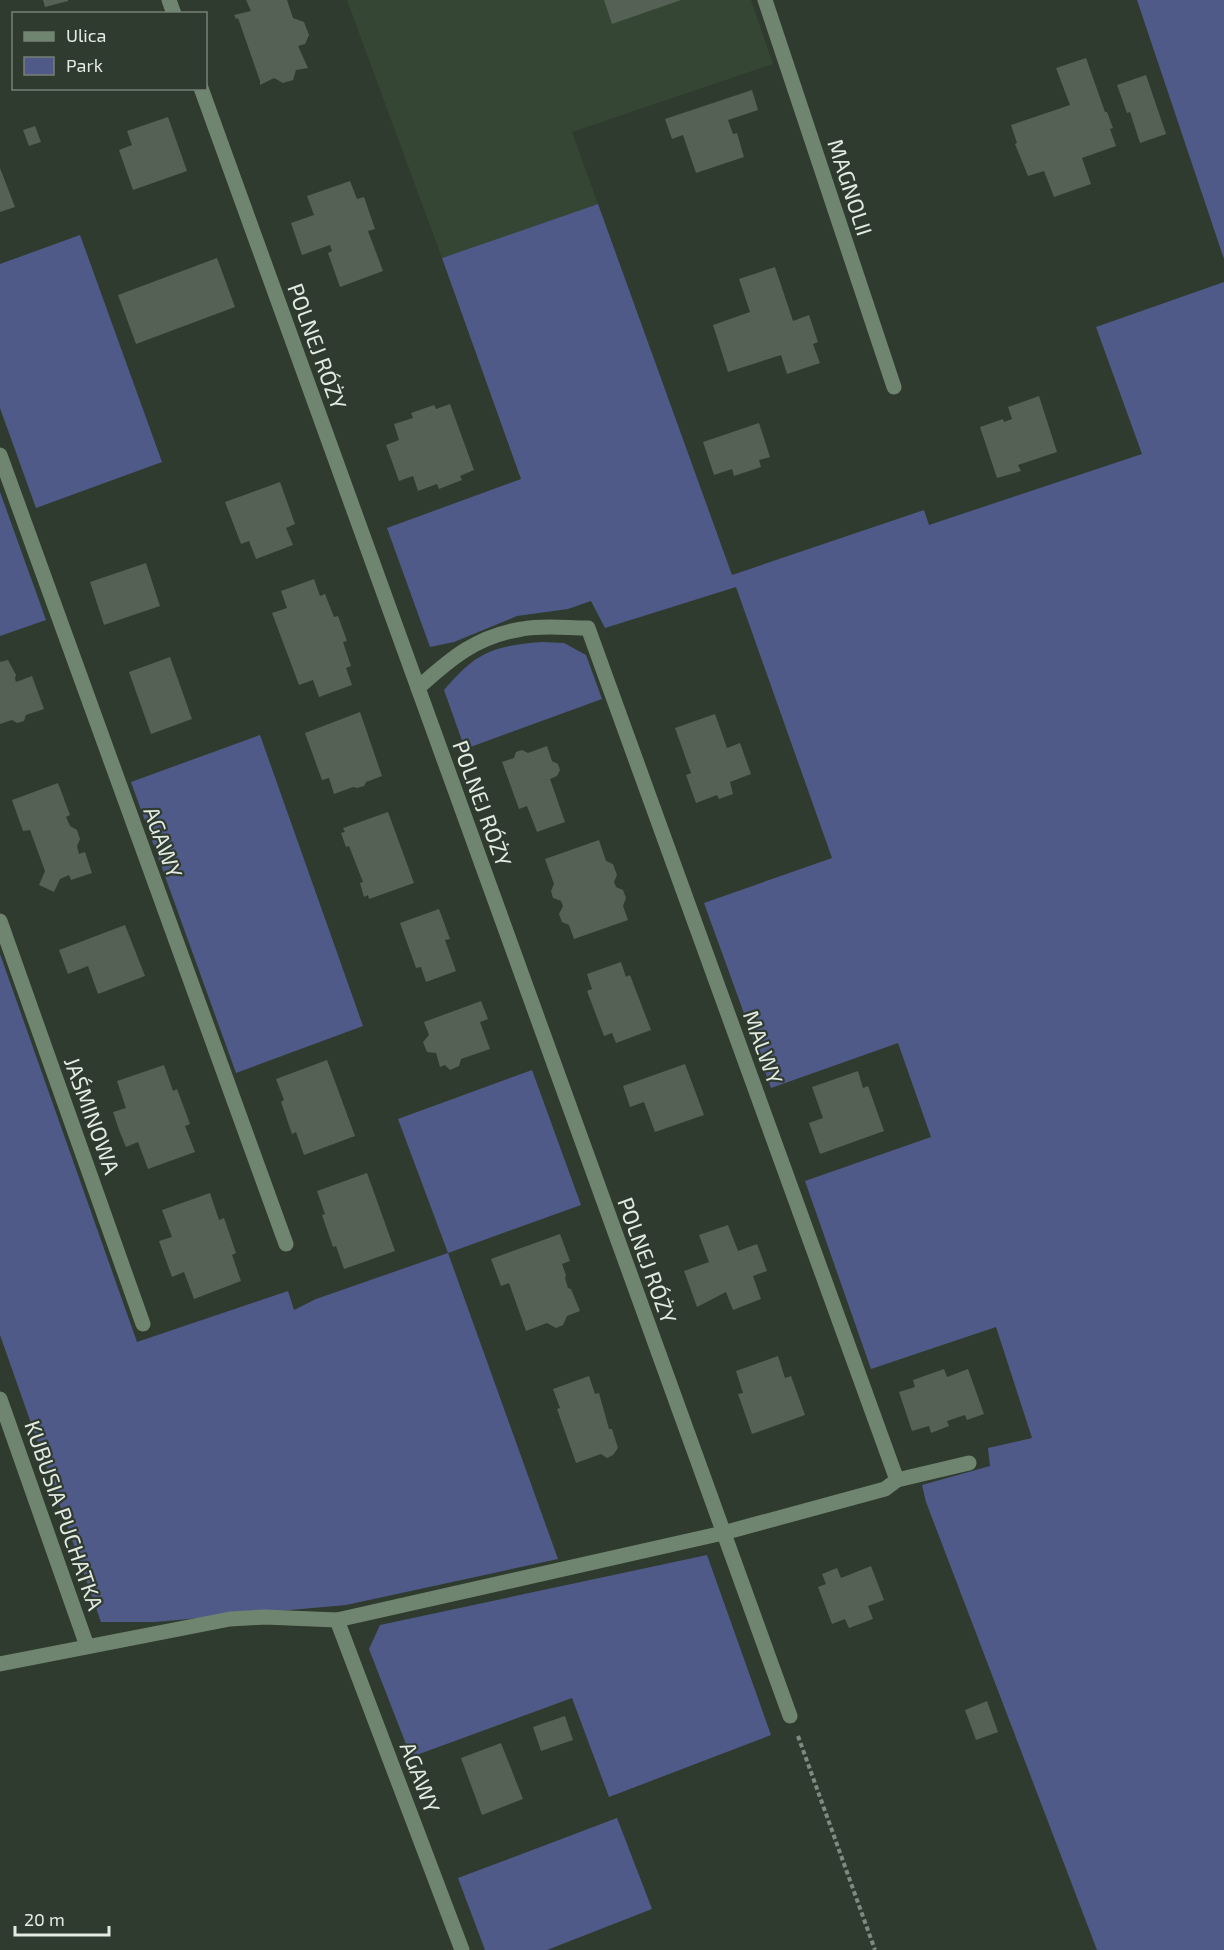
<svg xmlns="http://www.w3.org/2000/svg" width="1224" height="1950" font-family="'Exo 2',sans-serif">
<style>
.built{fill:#354635}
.green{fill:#505a88}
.building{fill:#546154}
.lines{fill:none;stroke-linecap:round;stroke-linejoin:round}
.path{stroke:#808a80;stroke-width:4;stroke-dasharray:4.5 3;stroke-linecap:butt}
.minor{stroke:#6f856f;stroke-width:15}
.labels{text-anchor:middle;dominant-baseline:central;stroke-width:4.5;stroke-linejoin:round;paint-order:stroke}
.street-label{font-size:22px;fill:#e3eae2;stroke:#2f3b2f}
</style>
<rect width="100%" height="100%" fill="#2f3b2f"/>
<path class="built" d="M347,0H751L773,64L572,132L598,204L442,258Z"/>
<g class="green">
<path d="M1137,0H1224V259Z"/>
<path d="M598,204L732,575L924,510L929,525L1142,454L1096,327L1224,282V1950H1097L926,1502L922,1485L990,1466L988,1448L1032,1438L996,1327L871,1369L805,1181L931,1137L898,1043L771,1088L704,903L832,858L736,587L605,628L591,601L568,609L517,616L454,642L430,647L387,528L521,479L442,258Z"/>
<path d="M80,235L162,462L36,508L0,408V264Z"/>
<path d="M0,492L46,620L0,636Z"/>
<path d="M542,642L564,643L586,655L602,699L465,749L444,690C476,652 493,646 542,642Z"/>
<path d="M260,735L363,1026L236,1073L131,782Z"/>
<path d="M0,954L137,1342L288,1291L294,1310L316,1299L448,1253L398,1119L532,1070L581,1205L448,1253L558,1559L346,1605L155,1622H101L0,1335Z"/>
<path d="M707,1555L771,1735L609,1797L572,1698L411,1757L369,1649L380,1625Z"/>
<path d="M617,1818L652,1909L547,1950H485L458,1878Z"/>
</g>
<g class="building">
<path d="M43,0H68V1L45,7Z"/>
<path d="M246,0H287L293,18L304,22L309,35L305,44L298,46L308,68L296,70L293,80L283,83L274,78L260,85V81L238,18L236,19L234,15L251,11Z"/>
<path d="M604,0H681L612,24Z"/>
<path d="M1086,58L1105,112H1107L1113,128L1110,129L1116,146L1082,158L1091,184L1054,197L1044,171L1028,176L1015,144L1017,143L1011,125L1070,105L1056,68Z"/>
<path d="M1146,75L1166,134L1140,143L1130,112L1127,113L1117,85Z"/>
<path d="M752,90L758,110L728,120L733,134L737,133L744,157L696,173L683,135L672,139L665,119Z"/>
<path d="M168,117L187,171L133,190L119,150L132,145L127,131Z"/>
<path d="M35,126L41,142L29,146L23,130Z"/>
<path d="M0,168L15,207L0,212Z"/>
<path d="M350,181L357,199L364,197L375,229L368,231L383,271L340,287L328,253L332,251L330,245L302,255L291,223L314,215L307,196Z"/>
<path d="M217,258L235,307L136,344L118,295Z"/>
<path d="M775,267L793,321L809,315L818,342L813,344L820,363L787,374L781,355L728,372L713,325L750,312L739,279Z"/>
<path d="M1039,396L1057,452L1018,465L1021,471L997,478L980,427L1003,419L1004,422L1012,419L1008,407Z"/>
<path d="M450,404L474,470L460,476L462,480L439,489L437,484L418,491L413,476L399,481L386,445L399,440L394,424L413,418L411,413L434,405L436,409Z"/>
<path d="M759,423L770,457L759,460L761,467L734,476L732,469L714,475L703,442Z"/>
<path d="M280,482L295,524L286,528L293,545L256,559L249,541L241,544L225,502Z"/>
<path d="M146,563L160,606L104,625L90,582Z"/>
<path d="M314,579L320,596L325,594L334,617L338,616L347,641L343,642L351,666L346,668L352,685L319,697L313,680L299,685L272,613L287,608L281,591Z"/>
<path d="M170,657L192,719L151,734L129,672Z"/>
<path d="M8,660L16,675L15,678L16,682L32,676L44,709L26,715L24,721L17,723L12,720L0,724V662Z"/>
<path d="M360,712L382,776L366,782L364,786L357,788L353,787L334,794L329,778L322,780L305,733Z"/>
<path d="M715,714L727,748L740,743L751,774L730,782L733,794L719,799L717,795L696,803L686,775L691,773L675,728Z"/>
<path d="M547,746L552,761L558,764L560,770L557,776L550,779L565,822L537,832L527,806L519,809L502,762L514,758L516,752L522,750L528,753Z"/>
<path d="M58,783L70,815L66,817L70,826L77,830L80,839L77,846L79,854L85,852L92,873L71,880L69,875L60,879L54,892L39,885L45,871L30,830L23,831L12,800Z"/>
<path d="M388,812L414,883L369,899L368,895L364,897L360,883L363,882L349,846L346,847L341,833L345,832L343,828Z"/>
<path d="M599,840L606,861L613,864L617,875L614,882L616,887L623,890L626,898L623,906L628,920L574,939L569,925L562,922L559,914L563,906L561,901L553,898L551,891L554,884L545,859Z"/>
<path d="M439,909L450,939L445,940L456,971L426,982L421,967L416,968L400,923Z"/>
<path d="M125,925L145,976L98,994L88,966L68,974L59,950Z"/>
<path d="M621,962L626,977L630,975L651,1030L616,1043L612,1033L604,1036L587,991L592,989L587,974Z"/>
<path d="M481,1001L488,1019L480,1022L490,1049L461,1059L459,1066L450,1070L445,1065L440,1067L436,1053L427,1052L423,1042L429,1035L424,1022Z"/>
<path d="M327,1060L355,1136L304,1155L296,1132L292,1134L281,1102L284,1100L276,1079Z"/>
<path d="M685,1064L704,1115L655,1132L644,1102L630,1107L623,1086Z"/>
<path d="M164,1065L173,1091L177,1089L190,1124L185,1126L195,1152L148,1169L138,1142L126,1147L119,1130L113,1112L126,1108L117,1081Z"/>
<path d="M858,1071L863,1088L868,1086L884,1131L820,1154L809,1123L823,1118L812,1087Z"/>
<path d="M367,1173L395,1251L344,1269L336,1246L333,1247L322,1215L325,1214L317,1191Z"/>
<path d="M210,1193L219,1220L224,1218L236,1253L232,1255L241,1281L194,1299L184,1272L172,1277L159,1241L172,1237L162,1210Z"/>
<path d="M728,1225L738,1251L757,1244L767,1271L753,1276L761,1299L733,1310L726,1292L697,1307L684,1271L709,1262L699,1235Z"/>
<path d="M560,1234L570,1261L562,1264L566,1275L565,1278L568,1288L571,1289L580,1311L567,1316L563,1325L556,1328L547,1323L526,1331L509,1283L501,1286L491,1259Z"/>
<path d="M778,1356L785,1378L791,1376L805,1415L752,1434L738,1394L743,1393L736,1371Z"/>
<path d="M944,1369L947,1377L968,1369L984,1414L967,1420L965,1415L947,1421L949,1426L931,1433L929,1426L912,1431L899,1392L915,1387L913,1380Z"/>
<path d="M589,1376L595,1394L599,1393L609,1429H612L618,1448L613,1455L607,1458L601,1454L576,1463L557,1409L560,1408L553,1389Z"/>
<path d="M871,1566L884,1600L868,1606L873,1619L849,1628L845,1619L832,1624L818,1587L826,1584L822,1574L837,1568L841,1578Z"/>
<path d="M987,1701L998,1732L976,1740L965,1710Z"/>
<path d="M565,1716L573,1740L541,1751L533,1727Z"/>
<path d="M501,1743L523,1799L482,1815L461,1758Z"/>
</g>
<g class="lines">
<path class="path" d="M798,1736L875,1950"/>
<g class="minor">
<path d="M169,0L174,14"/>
<path d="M765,0L894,387"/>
<path d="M201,88L790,1716"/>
<path d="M0,455L286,1244"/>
<path d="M418,688C451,658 477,636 522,629C543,625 567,628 588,628L897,1480"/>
<path d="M0,921L143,1324"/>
<path d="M0,1399L87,1646"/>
<path d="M337,1620L462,1950"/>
<path d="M0,1664L230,1619L265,1617L337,1620L723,1533L885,1489L897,1480L969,1463"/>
</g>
</g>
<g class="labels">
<g class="street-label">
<text transform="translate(851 187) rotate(72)">MAGNOLII</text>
<text transform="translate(318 346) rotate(70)">POLNEJ RÓŻY</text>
<text transform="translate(483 803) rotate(70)">POLNEJ RÓŻY</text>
<text transform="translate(164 842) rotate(70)">AGAWY</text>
<text transform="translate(764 1047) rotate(70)">MALWY</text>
<text transform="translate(93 1115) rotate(70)">JAŚMINOWA</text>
<text transform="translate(648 1260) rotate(70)">POLNEJ RÓŻY</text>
<text transform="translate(65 1515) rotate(71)">KUBUSIA PUCHATKA</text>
<text transform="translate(421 1777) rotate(69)">AGAWY</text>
</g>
</g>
<rect x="12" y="12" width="195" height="78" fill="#2f3b2f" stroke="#778177" stroke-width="1.5"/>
<rect x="24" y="32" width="30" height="9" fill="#6f856f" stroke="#778177" stroke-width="1.5"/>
<text x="66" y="42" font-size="18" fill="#e3eae2">Ulica</text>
<rect x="24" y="57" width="30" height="18" fill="#505a88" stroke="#778177" stroke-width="1.5"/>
<text x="66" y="72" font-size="18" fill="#e3eae2">Park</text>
<path d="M15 1926v9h94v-9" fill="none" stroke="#e3eae2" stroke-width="3"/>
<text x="24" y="1926" font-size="18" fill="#e3eae2" stroke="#2f3b2f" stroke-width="4.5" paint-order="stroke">20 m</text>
</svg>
